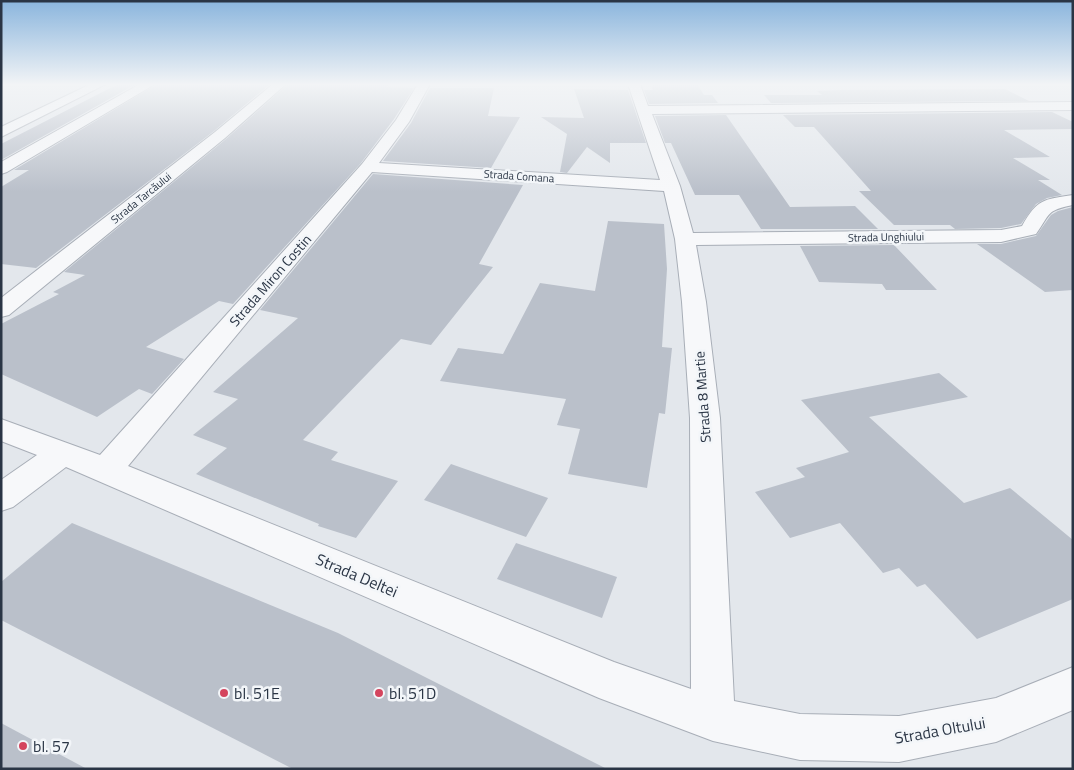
<svg xmlns="http://www.w3.org/2000/svg" width="1074" height="770" font-family="'Titillium Web',sans-serif">
<style>
.building{fill:#bac0ca}
.lines{fill:none;stroke-linecap:round;stroke-linejoin:round}
.minor-casing{stroke:#a8aeb7;stroke-width:2}
.minor{fill:#f7f8fa;fill-rule:evenodd}
.poi-dot{fill:#d4455e;stroke:#f3f6f9;stroke-width:2}
.labels{text-anchor:middle;dominant-baseline:central;stroke-width:5;stroke-linejoin:round;paint-order:stroke}
.far-street-label{font-size:11px;fill:#2a3545;stroke:#f3f6f9}
.street-label{font-size:14px;fill:#2a3545;stroke:#f3f6f9}
.near-street-label{font-size:16px;fill:#2a3545;stroke:#f3f6f9}
.near-poi-label{font-size:16px;fill:#2a3545;stroke:#f3f6f9;text-anchor:start}
</style>
<rect width="100%" height="100%" fill="#e3e7ec"/>
<g class="building">
<path d="M118,84H136L1,160V144Z"/>
<path d="M157,84H270L214,131L36,268L1,264V187L29,170H14Z"/>
<path d="M288,84H389L387,87L414,88L394,119L361,163L233,304L219,301L146,347L184,359L152,394L139,389L97,417L1,374V324L59,294L53,292L85,275L64,272L226,139Z"/>
<path d="M651,84H697L704,95H712L718,103L649,104L644,90H653Z"/>
<path d="M430,88H494L488,116L520,117L491,168L383,161L411,123Z"/>
<path d="M574,89L628,90L646,143H610V163L587,147L567,173L560,172L567,134L541,117L584,118Z"/>
<path d="M1005,89L1029,101L771,103L764,95H822L817,91L839,90Z"/>
<path d="M1052,112L1073,122V129L1004,130L1050,157L1013,158L1050,180H1038L1062,195L1047,198L1036,204L1021,224L1001,228L955,229L950,225H894L859,191H871L814,127H795L783,115Z"/>
<path d="M726,115L790,207L855,206L878,229H761L739,195H695L671,143H665L655,116Z"/>
<path d="M373,174L523,185L479,264L493,267L431,345L401,339L303,440L338,452L331,460L398,481L356,538L318,526L319,524L196,474L227,448L193,435L238,399L213,392L298,318L260,310Z"/>
<path d="M1073,207V290L1045,292L977,244H1001L1036,236L1051,215L1058,211Z"/>
<path d="M608,221L664,224L667,269L662,347L672,348L665,414L659,413L647,488L568,474L580,429L557,425L566,399L440,381L458,348L503,354L540,283L595,291Z"/>
<path d="M894,245L937,290H886L882,284L819,282L800,246Z"/>
<path d="M939,373L968,397L869,417L964,503L1010,488L1073,540V599L977,639L925,584L917,587L899,568L883,573L840,523L790,538L755,492L805,477L796,468L849,452L801,400Z"/>
<path d="M451,464L548,498L526,537L424,500Z"/>
<path d="M72,523L338,633L607,769H293L1,620V582Z"/>
<path d="M516,543L617,577L602,618L497,579Z"/>
<path d="M1,723L87,769H1Z"/>
</g>
<g class="lines">
<g class="minor-casing">
<g id="minor">
<path d="M91,84H106L1,137V127Z"/>
<path d="M140,84H155L7,172L1,174V162Z"/>
<path d="M273,84H286L225,138L9,315L1,317V298L215,132Z"/>
<path d="M418,84H430L409,122L379,163L660,180L628,84H640L648,106L1073,102V110L652,114L680,186L693,233L1001,230L1022,226C1038,198 1043,200 1073,195V205C1045,211 1051,213 1036,234L1001,242L696,245L706,302L720,418L734,701L800,714L899,716L996,698L1073,667V710L996,742L899,762L800,760L713,741L599,698L66,467L13,507L1,511V480L37,455L1,441V419L100,455L362,164L396,120ZM372,172L664,191L675,239L682,302L690,418L691,689L614,662L128,466Z"/>
</g>
</g>
<use href="#minor" class="minor"/>
</g>
<linearGradient id="sky" x2="0" y2="1"><stop stop-color="#8ab5dd"/><stop offset="0.44" stop-color="#f2f4f6"/><stop offset="1" stop-color="#f2f4f6" stop-opacity="0"/></linearGradient>
<rect width="1074" height="192" fill="url(#sky)"/>
<g class="poi-dot">
<circle cx="224" cy="693" r="5"/>
<circle cx="379" cy="693" r="5"/>
<circle cx="23" cy="746" r="5"/>
</g>
<g class="labels">
<g class="far-street-label">
<text transform="translate(519 176) rotate(4)">Strada Comana</text>
<text transform="translate(141 198) rotate(-39)">Strada Tarcăului</text>
<text transform="translate(886 237) rotate(-1)">Strada Unghiului</text>
</g>
<g class="street-label">
<text transform="translate(270 280) rotate(-49)">Strada Miron Costin</text>
<text transform="translate(702 397) rotate(-94)">Strada 8 Martie</text>
</g>
<g class="near-street-label">
<text transform="translate(357 575) rotate(23)">Strada Deltei</text>
<text transform="translate(940 730) rotate(-10)">Strada Oltului</text>
</g>
<g class="near-poi-label">
<text x="234" y="693">bl. 51E</text>
<text x="389" y="693">bl. 51D</text>
<text x="33" y="746">bl. 57</text>
</g>
</g>
<rect width="1074" height="770" fill="none" stroke="#2a3545" stroke-width="5"/>
</svg>
